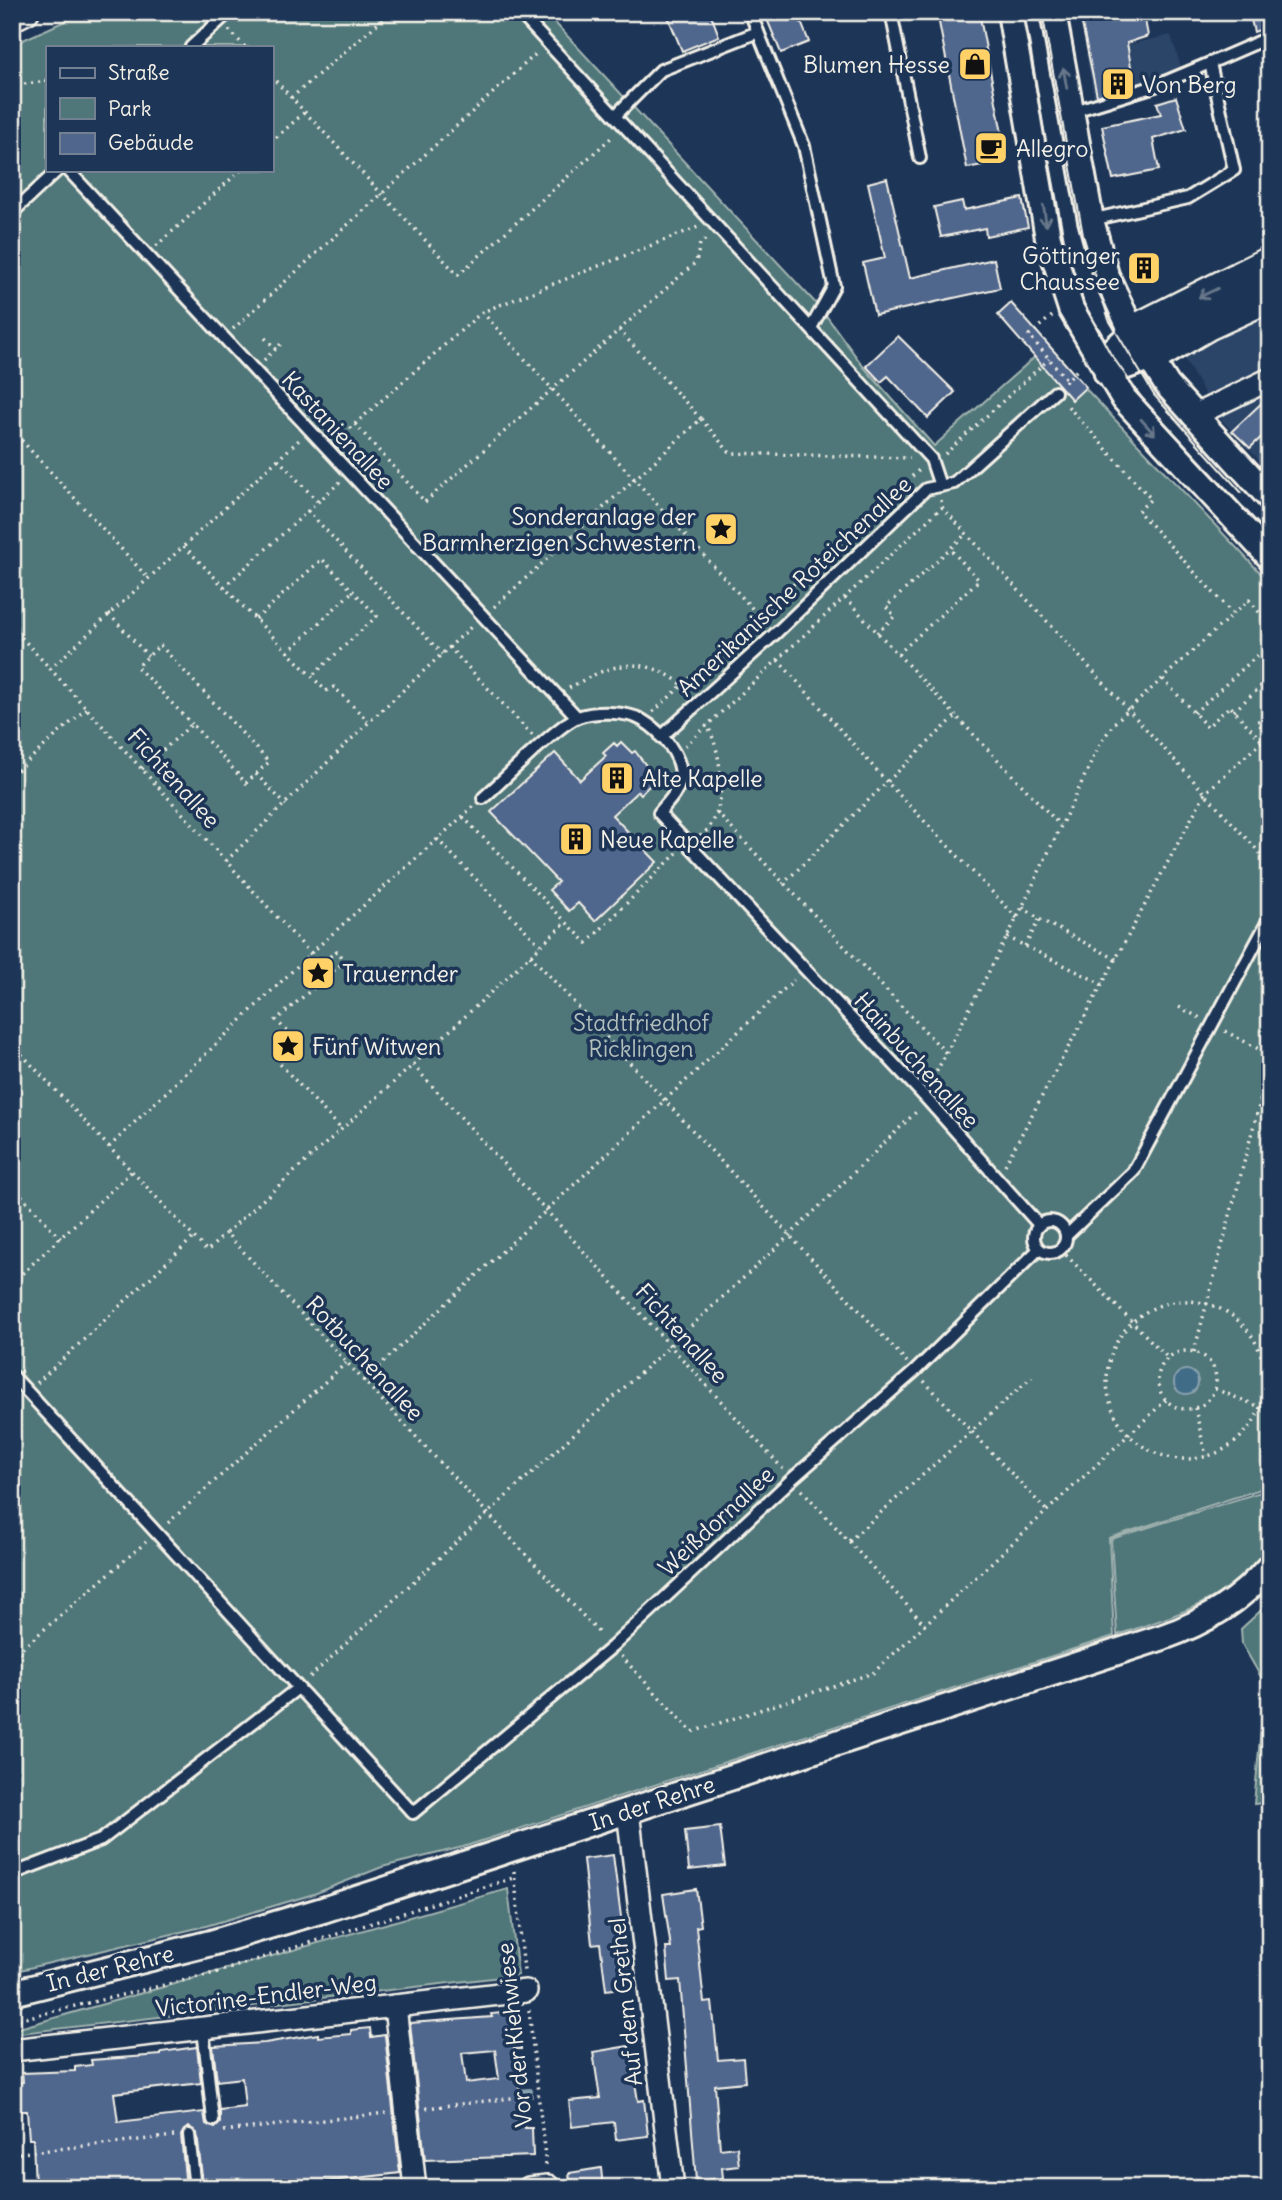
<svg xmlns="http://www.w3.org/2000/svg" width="1282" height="2200" font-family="Delius,sans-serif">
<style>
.built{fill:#2c4467}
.green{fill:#4f7679;stroke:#a2b4b0;stroke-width:2;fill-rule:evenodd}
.water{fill:#416c88;stroke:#89a1ae;stroke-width:2}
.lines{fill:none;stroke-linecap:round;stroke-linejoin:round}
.stream{stroke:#89a1ae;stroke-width:6}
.building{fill:#50668d;stroke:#f4f1e8;stroke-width:2;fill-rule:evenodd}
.service-casing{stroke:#f4f1e8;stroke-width:16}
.minor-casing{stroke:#f4f1e8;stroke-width:26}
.tertiary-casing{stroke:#f4f1e8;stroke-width:30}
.primary-casing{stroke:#f4f1e8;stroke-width:37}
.path{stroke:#f4f1e8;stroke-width:3.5;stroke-dasharray:2 5;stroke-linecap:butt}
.service{stroke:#1d3557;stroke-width:10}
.minor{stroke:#1d3557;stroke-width:21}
.tertiary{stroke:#1d3557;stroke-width:24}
.primary{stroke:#1d3557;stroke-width:32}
.tram{stroke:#f4f1e8;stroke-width:2}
.oneway{stroke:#68778a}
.labels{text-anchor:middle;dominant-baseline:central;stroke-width:7;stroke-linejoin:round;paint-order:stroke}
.poi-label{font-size:23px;fill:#f4f1e8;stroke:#1d3557;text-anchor:start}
.street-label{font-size:23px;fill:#f4f1e8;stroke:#1d3557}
.park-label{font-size:23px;fill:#b2c0bc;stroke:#1d3557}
</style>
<rect width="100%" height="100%" fill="#1d3557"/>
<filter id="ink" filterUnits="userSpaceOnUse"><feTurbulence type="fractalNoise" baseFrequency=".0143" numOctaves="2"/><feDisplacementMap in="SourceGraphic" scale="14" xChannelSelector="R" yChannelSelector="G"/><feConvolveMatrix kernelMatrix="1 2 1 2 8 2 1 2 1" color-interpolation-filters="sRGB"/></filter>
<g filter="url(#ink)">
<g class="built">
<path d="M1171,35L1183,73L1095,104L1086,54Z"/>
<path d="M1270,311V472L1216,414L1185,360L1203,341Z"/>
</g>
<g class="green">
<path d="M85,12H545L822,310L863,366L934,446L1046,347L1270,583V1486L1109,1538L1114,1636L463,1847L382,1867L314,1894L206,1926L12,1972V45ZM47,47H271V170H47Z"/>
<path d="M1270,1489C1270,1504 1274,1529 1269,1542C1245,1597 1167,1618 1117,1635L1111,1539Z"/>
<path d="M1270,1602V1802L1254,1804L1265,1684L1242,1644L1241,1629Z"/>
<path d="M508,1889L518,1975L13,2034L12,2030Z"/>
</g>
<circle class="water" cx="1186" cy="1382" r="12"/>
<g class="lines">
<path class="stream" d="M515,2092L530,2091"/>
</g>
<g class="building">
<path d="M666,12H710L719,36L682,51Z"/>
<path d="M764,12H797L809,42L781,53Z"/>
<path d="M937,12H979L1007,160L967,168Z"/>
<path d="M1249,12H1270V26L1254,32Z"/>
<path d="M1132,14L1133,17L1144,15L1148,36L1127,43L1134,84L1097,96L1082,24Z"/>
<path d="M1176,97L1186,129L1153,139L1159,170L1113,179L1102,126L1161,114L1157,103Z"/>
<path d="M887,178L910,278L994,259L1000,288L875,315L863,263L885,258L868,183Z"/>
<path d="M1022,198L1028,227L986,236L985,228L941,237L934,207L962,201L964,210Z"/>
<path d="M1011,303L1086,387L1072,400L998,315Z"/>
<path d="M898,336L955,392L928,418L888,376L881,382L866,366Z"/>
<path d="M1270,395V429L1250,448L1232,431Z"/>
<path d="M621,742L632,753L635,751L654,776L649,781L652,783L641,794L638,791L612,815L657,862L595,921L578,903L569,911L549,890L558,882L491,812L555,753L580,780L606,756L603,753L614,743L617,746Z"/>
<path d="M720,1827L725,1866L689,1870L685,1831Z"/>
<path d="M613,1855L630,1987L606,1990L600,1943L592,1944L583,1859Z"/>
<path d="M696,1889L701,1926L696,1927L704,2003L712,2002L718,2060L743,2058L745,2082L715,2085L720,2149L737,2147L739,2166L722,2168L723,2178L696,2181L680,1980L669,1981L666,1948H671L663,1894Z"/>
<path d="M511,2012L512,2021L518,2020L521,2049H514L525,2128H532L533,2156L425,2160L410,2023L492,2017L491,2014ZM495,2050L499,2079L466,2083L462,2053Z"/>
<path d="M370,2028L371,2037L385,2035L400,2173L280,2187L227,2188V2182L203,2185L197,2133L189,2127L181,2135L186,2188H35L33,2139H29L27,2111H20L17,2083L23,2082L22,2073L75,2071V2067L92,2065L91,2060L161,2055V2052L197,2047L201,2083L114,2093L118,2122L204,2112L206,2124L215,2128L220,2123V2110L245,2107L242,2078L217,2081L213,2046L265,2043L318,2034V2037L351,2034V2030Z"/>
<path d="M629,2046L638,2101L644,2100L648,2136L616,2140L614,2122L572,2127L569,2101L600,2098L593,2052Z"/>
<path d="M601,2168L603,2188H571L569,2173Z"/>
</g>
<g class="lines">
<g class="service-casing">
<g id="service">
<path d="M519,12L931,459L940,486"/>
<path d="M750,12L804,146L834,286L811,328"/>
<path d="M891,12L920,158"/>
<path d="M191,47L229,12"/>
<path d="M1071,112L1155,86L1210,63"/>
<path d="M615,116L661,70L758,32"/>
<path d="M68,170L577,717"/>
<path d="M12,213L58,170"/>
<path d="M1091,220L1188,198L1234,170L1210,63L1270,37"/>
<path d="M661,737L777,632L926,489L954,483L1055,392"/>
<path d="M483,798C503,781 557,725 578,717C595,711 626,711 642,720C661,731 685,758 680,781C677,794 667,803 659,813L924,1096L1039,1225"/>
<circle cx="1050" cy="1237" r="16"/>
<path d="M1066,1236L1133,1172L1270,917"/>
<path d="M12,1375L413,1813L612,1647L792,1479L915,1371L1039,1249"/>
<path d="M12,1874L101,1840L298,1688"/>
<path d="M203,2029L213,2120"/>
<path d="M189,2135L195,2188"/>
</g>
</g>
<g class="minor-casing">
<g id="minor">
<path d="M12,20L28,12"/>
<path d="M1193,416L1270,379"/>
<path d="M628,1811L673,2188"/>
<path d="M395,2006L415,2188"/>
<path d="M12,2050L526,1991"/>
<path d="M529,2188L548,2186"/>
</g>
</g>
<g class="tertiary-casing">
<g id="tertiary">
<path d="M1010,12L1048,238L1071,309L1124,399L1270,557"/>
<path d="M1053,12L1091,220L1106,275L1129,325L1167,385L1270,498"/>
<path d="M1107,373L1110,353L1133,332"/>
<path d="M1107,373L1149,358"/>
<path d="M12,1993L211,1943L323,1910L1163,1637C1206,1622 1240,1601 1270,1566"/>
</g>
</g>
<g class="primary-casing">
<g id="primary">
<path d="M1133,332L1270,263"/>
<path d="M1149,358L1207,324L1270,295"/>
</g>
</g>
<g class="path">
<path d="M229,30L245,47"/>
<path d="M271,76L458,275L613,136"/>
<path d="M12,91L25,84L47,81"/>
<path d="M291,98L391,12"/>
<path d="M271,142L305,112"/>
<path d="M156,246L241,170"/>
<path d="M482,312L760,617"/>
<path d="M1052,316L1029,335L1067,380"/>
<path d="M233,329L538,52"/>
<path d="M265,338L276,349"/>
<path d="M264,360L283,342"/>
<path d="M1065,382L1079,368"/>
<path d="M701,419L730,453L910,458"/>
<path d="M355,424L425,502L696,262L700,244L707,238"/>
<path d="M12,430L148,578"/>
<path d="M339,438L482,312L698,227"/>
<path d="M945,454L1049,359"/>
<path d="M278,459L317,501"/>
<path d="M340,482L308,511L442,654"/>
<path d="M941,500L942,507L1270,864"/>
<path d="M184,546L326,691L334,687L368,721"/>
<path d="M224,587L308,511"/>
<path d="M845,598L956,716"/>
<path d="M494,607L701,419L619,330"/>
<path d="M109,614L148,656"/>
<path d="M1233,614L1249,600L1270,625"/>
<path d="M256,619L322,559L377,616L312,676"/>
<path d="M12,627L320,964L337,951L345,961L276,1020L299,1044L279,1063L341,1129"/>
<path d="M877,633L895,616L886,607L966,534"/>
<path d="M449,647L532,735"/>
<path d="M288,652L354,590"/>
<path d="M898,654L979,580L950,549"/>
<path d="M778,660L887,782L783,884"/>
<path d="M50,669L299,440"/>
<path d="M1163,679L1207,727L1230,706L1270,750"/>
<path d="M569,688C611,664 641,653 683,685"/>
<path d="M1234,711L1270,678"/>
<path d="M1270,711L1257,722L1270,736"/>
<path d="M653,712L919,470"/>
<path d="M1194,713L1270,644"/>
<path d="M685,746L942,507"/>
<path d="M142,769L192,724L246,783L269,762L160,645L137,667L192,724"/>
<path d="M256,774L286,805"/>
<path d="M12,775L87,708"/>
<path d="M717,813L946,1053"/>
<path d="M463,817L566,922"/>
<path d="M700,836C730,817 723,753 707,725"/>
<path d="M437,839L540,945"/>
<path d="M226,861L369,722L472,626"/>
<path d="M1023,907L1039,919L1116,959"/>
<path d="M1017,918L887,782L956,716L1060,825"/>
<path d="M1007,937L1102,984"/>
<path d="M1025,946L1039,920"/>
<path d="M530,955L907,1362"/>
<path d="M1179,1007L1200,1018"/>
<path d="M1270,1026L1266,1033L1270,1047"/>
<path d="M1225,1031L1270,1055"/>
<path d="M12,1044L207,1251L226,1233L601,1635"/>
<path d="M413,1065L783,1469"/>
<path d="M930,1084L1017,918L1100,744L1114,723L1233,614L1138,511L1151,499L1065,403"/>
<path d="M109,1147L311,953L474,806"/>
<path d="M1005,1165L1205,793L1269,735"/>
<path d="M12,1185L61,1239"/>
<path d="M226,1233L413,1065L566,922L587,943L677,853"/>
<path d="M1061,1250L1168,1358"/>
<path d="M12,1283L132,1171"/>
<circle cx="1186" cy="1380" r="79"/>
<circle cx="1187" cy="1380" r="29"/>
<path d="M1194,1352L1270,1064"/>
<path d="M363,1381L794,980"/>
<path d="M924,1381L1047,1511"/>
<path d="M37,1383L194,1237"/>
<path d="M1215,1389L1260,1407"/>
<path d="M1195,1408L1206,1456"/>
<path d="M802,1490L925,1625"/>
<path d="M168,1523L346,1363"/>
<path d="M849,1541L1032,1377"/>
<path d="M621,1656L692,1732L873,1673L1166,1400"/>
<path d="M12,1657L146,1542"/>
<path d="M310,1677L790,1235L918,1110"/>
<path d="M514,1871L524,1971"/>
<path d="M529,2010L546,2166"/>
<path d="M12,2021L215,1973L513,1878"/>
<path d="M426,2108L538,2095"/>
<path d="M224,2131L387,2113"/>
<path d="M12,2154L175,2136"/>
</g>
<use href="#service" class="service"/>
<use href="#minor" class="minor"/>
<use href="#tertiary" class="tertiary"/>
<use href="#primary" class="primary"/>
<g class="tram">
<path d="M1022,12L1064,240L1084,304L1110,353L1144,401L1270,538"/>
<path d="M1042,12L1083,235L1109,320L1154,395L1241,492"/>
</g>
</g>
<defs><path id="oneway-shaft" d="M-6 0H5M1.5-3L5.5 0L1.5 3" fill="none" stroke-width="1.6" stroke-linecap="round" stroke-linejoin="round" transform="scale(1.75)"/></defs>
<g class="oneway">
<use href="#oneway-shaft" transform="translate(1065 78) rotate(-100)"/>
<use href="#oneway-shaft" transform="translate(1045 216) rotate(81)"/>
<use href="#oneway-shaft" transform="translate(1208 293) rotate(154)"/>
<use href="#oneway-shaft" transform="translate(1148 427) rotate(48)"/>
</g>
</g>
<defs>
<g id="shop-square" transform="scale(1.75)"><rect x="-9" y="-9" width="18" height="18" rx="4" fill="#ffd166" stroke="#1d3557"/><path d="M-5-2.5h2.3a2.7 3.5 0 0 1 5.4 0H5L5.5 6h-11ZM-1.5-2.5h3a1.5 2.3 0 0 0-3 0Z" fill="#111"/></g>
<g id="building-square" transform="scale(1.75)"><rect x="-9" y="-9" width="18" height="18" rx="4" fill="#ffd166" stroke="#1d3557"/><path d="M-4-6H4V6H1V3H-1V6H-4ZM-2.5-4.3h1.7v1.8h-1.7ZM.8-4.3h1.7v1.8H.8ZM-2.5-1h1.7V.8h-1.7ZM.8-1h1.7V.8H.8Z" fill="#111"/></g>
<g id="cafe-square" transform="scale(1.75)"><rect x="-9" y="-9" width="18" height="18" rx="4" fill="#ffd166" stroke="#1d3557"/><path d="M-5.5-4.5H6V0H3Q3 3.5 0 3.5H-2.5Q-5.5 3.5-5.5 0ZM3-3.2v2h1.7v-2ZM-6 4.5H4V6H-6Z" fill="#111"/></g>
<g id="sight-square" transform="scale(1.75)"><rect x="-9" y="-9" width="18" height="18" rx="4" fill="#ffd166" stroke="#1d3557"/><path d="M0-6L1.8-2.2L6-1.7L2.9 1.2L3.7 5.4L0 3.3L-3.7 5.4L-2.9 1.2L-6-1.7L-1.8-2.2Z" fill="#111"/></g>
</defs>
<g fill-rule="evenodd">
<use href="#shop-square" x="975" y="64"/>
<use href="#building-square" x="1118" y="84"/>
<use href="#cafe-square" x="991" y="148"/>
<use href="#building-square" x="1144" y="268"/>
<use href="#sight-square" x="721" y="529"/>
<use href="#building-square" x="617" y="778"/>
<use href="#building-square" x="576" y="839"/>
<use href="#sight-square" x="318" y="973"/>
<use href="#sight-square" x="288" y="1046"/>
</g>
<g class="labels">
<g class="poi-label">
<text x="950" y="64" text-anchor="end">Blumen Hesse</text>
<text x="1142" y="84">Von Berg</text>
<text x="1016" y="148">Allegro</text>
<text x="1120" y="255" text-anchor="end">Göttinger<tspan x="1120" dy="26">Chaussee</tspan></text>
<text x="696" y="516" text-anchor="end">Sonderanlage der<tspan x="696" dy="26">Barmherzigen Schwestern</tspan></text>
<text x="642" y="778">Alte Kapelle</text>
<text x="600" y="839">Neue Kapelle</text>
<text x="342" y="973">Trauernder</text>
<text x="312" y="1046">Fünf Witwen</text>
</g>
<g class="street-label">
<text transform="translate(338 430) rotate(47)">Kastanienallee</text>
<text transform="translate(794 586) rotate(-43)">Amerikanische Roteichenallee</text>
<text transform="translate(174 778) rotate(48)">Fichtenallee</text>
<text transform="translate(917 1060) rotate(48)">Hainbuchenallee</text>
<text transform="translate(682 1333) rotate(48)">Fichtenallee</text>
<text transform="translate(365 1358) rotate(47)">Rotbuchenallee</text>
<text transform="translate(716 1521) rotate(-43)">Weißdornallee</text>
<text transform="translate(652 1803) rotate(-18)">In der Rehre</text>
<text transform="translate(110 1968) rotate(-14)">In der Rehre</text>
<text transform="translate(266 1995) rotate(-7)">Victorine-Endler-Weg</text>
<text transform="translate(625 2002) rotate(-96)">Auf dem Grethel</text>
<text transform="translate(514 2035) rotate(-96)">Vor der Kiehwiese</text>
</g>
<g class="park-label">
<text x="641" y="1022">Stadtfriedhof<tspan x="641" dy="26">Ricklingen</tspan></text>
</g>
</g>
<rect width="1282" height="2200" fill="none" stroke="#1d3557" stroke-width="42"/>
<rect x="21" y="21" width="1240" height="2158" fill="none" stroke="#f4f1e8" stroke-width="2.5" filter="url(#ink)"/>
<rect x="46" y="46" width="228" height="126" fill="#1d3557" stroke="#738091" stroke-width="2"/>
<rect x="60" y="68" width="35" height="10" fill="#1d3557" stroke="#738091" stroke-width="2"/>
<text x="108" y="80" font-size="21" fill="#f4f1e8">Straße</text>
<rect x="60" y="98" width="35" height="21" fill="#4f7679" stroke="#738091" stroke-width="2"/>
<text x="108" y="116" font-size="21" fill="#f4f1e8">Park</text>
<rect x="60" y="133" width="35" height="21" fill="#50668d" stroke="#738091" stroke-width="2"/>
<text x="108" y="150" font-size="21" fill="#f4f1e8">Gebäude</text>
</svg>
